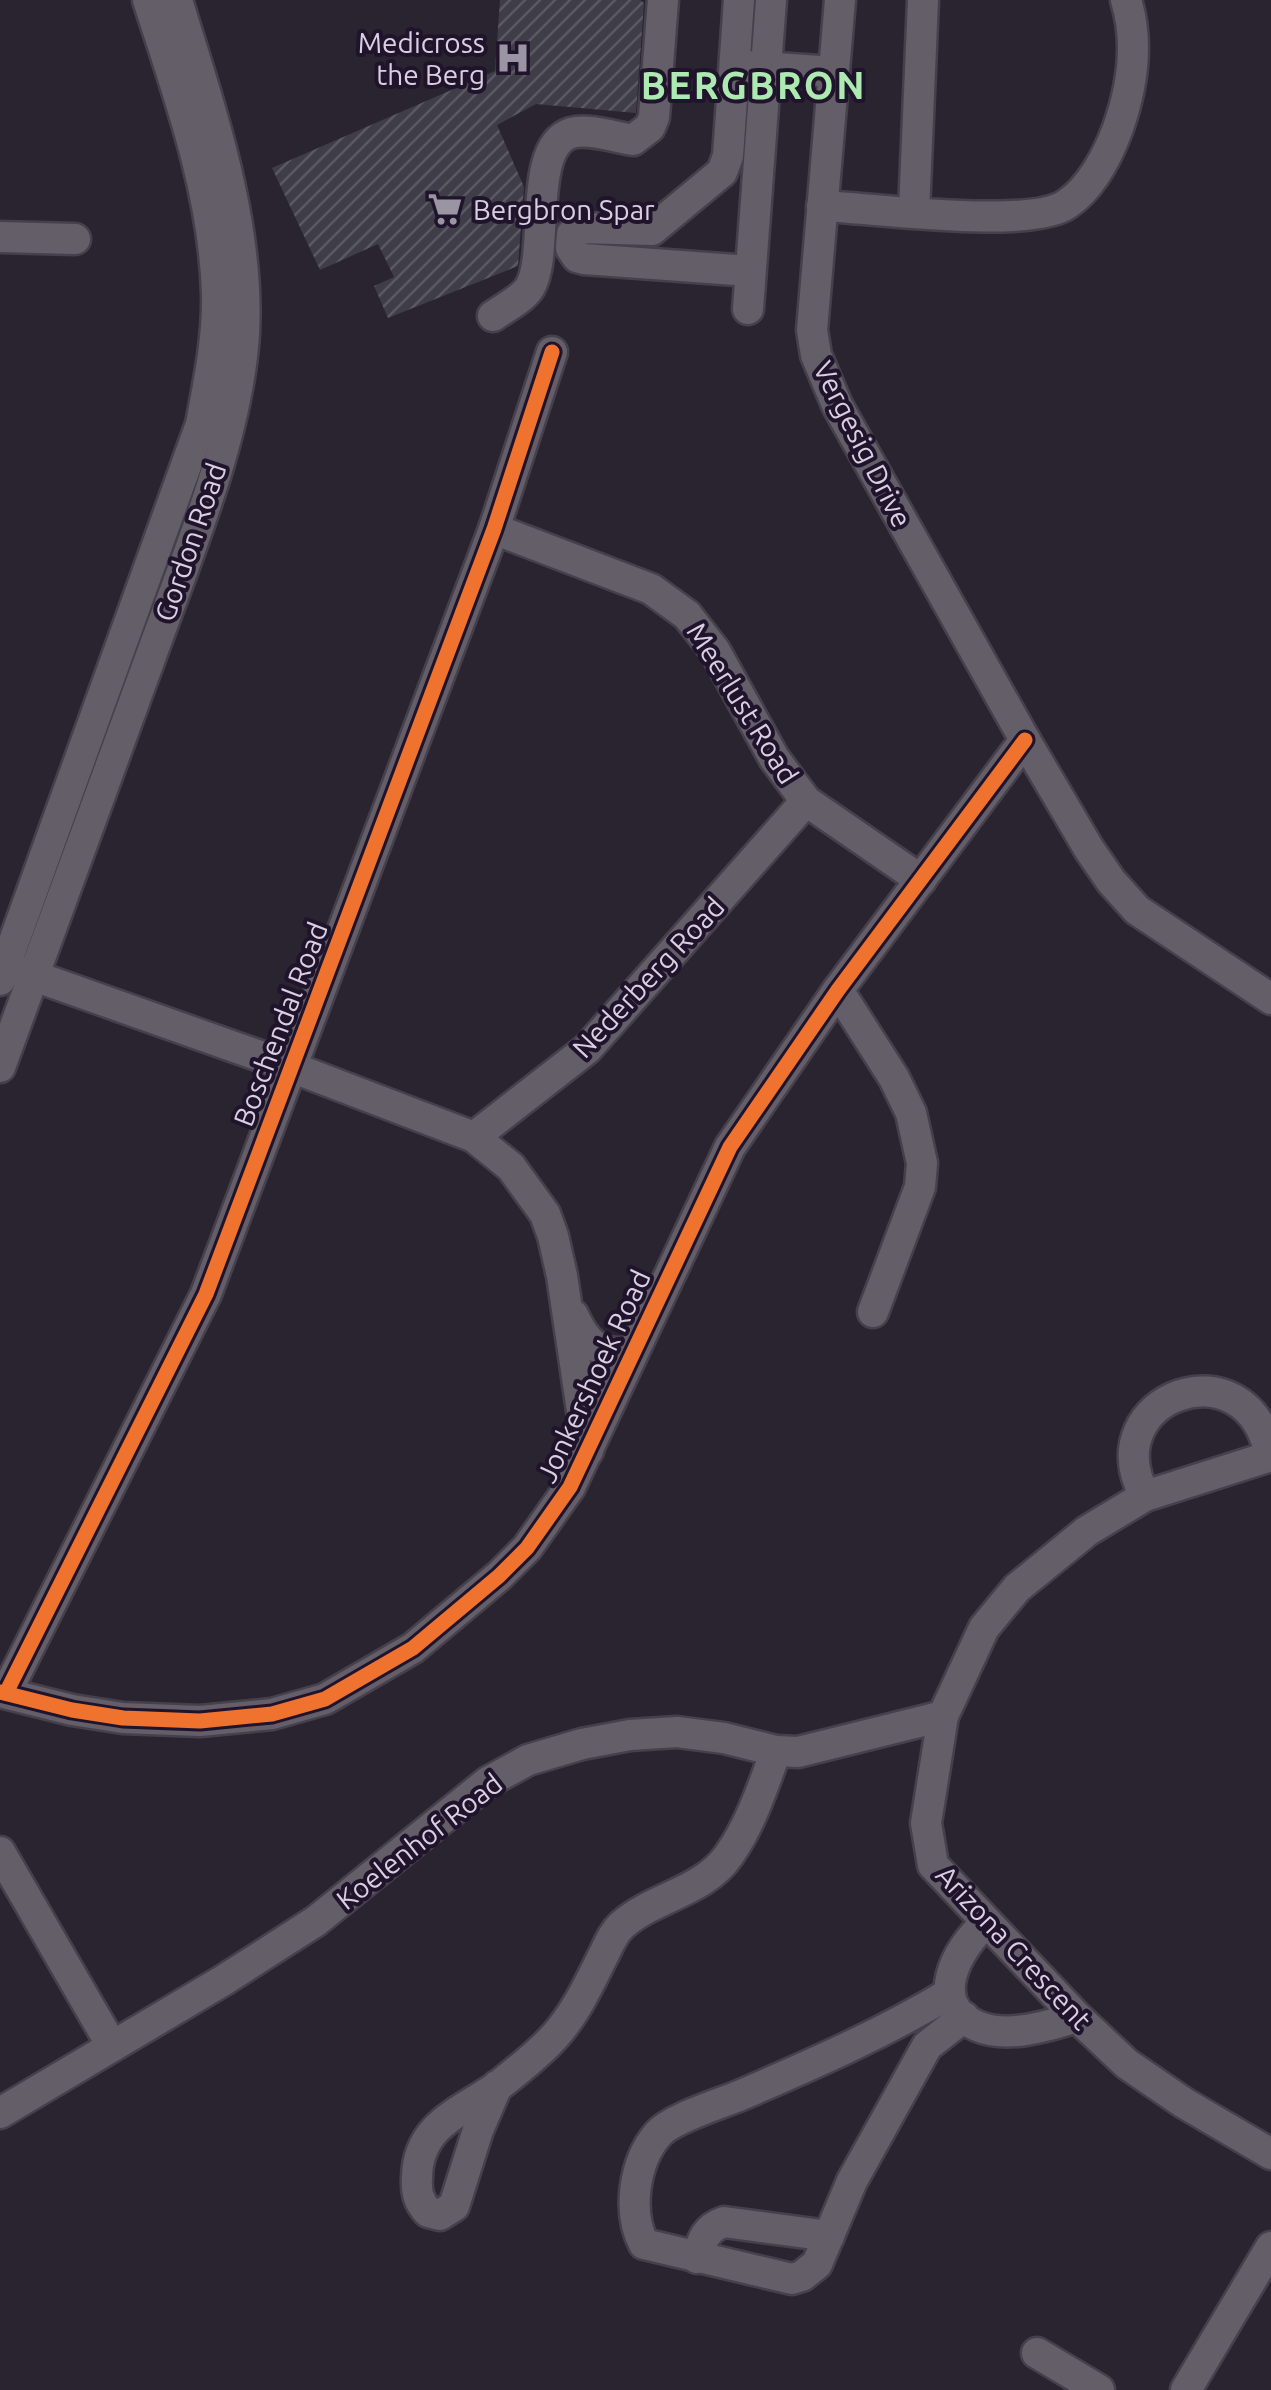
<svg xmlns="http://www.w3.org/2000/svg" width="1271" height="2390" font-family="Ubuntu,sans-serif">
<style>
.building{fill:url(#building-hatch)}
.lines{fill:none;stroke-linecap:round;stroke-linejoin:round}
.minor-casing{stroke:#46404c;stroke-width:35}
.minor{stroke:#635e68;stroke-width:30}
.cycleway-casing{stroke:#20142c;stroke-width:21}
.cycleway{stroke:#ef722f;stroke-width:15}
.labels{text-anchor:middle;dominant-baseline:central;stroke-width:8;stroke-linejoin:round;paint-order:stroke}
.poi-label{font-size:28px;fill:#d8d0e1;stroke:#20142c;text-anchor:end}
.street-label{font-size:28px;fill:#d8d0e1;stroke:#20142c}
.district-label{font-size:38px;font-weight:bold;letter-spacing:2.5px;fill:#adeab1;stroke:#20142c}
</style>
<defs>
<pattern id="building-hatch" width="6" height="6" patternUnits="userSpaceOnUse" patternTransform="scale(2.5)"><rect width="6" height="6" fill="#3f3e48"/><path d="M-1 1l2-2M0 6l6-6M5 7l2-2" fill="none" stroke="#5a5962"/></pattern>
</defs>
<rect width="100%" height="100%" fill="#2a2430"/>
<path class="building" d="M500,0H640L644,3L636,113L536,104L497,125L524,187L518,266L388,318L374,286L394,277L378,244L320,270L272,168L495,71Z"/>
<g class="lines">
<g class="minor-casing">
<g id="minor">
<path d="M739,0L728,156L722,172L652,230L578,228L572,234L571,248L577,257L584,259L750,271"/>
<path d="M840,0L812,330L816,355L837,405L1025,740L1089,849L1111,881L1137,910L1271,999"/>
<path d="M747,66L834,72"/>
<path d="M822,206C873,208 1030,230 1067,204C1091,188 1108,155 1118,128C1132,88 1139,42 1126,0"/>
<path d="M914,211L923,0"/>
<path d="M0,237L75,239"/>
<path d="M748,309L771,0"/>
<path d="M493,316C504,308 523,299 530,287C550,253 527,147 571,133C589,128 614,137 633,140L650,127L654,117L663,0"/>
<path d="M494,529L651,589L687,615L715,651L774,758L806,801L921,880"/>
<path d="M17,970L291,1067L474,1137L511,1167L545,1214L553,1236L562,1276L588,1451"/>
<path d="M0,980L201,424C209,381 218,338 217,294C214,192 179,96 148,0"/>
<path d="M838,990L894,1078L911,1113L922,1163L920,1187L873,1312"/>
<path d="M0,1067C52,929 101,791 152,653C187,556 238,437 244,334C250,221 209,106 177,0"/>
<path d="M474,1137L587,1049L806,801"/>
<path d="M573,1315C586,1343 599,1357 632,1352"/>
<path d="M1271,1456L1145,1496L1087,1531L1017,1588L984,1628L943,1716L926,1823L933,1865L1077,2017L1127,2064L1184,2103L1271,2154"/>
<path d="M1145,1496C1091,1397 1249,1340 1270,1456"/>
<path d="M0,1692L72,1710L123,1718L200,1721L272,1714L325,1699L413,1648L499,1576L527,1548L570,1487L730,1147L838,990L1025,740"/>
<path d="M6,1693L206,1294L494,529L552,352"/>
<path d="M0,1852L112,2046"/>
<path d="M986,1923C957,1948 926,2004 977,2026C1007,2039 1048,2026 1077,2017"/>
<path d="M950,1993C884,2033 813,2064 741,2095C720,2104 672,2118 658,2134C634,2162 627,2212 644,2244L792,2279L802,2276L817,2264L852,2181L927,2046L964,2017"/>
<path d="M497,2086L478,2130L454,2206L440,2215L428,2212C418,2201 416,2191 417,2177C418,2125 461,2112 498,2086C517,2071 539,2054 555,2036C575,2014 589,1984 602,1958C608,1947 612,1934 622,1925C653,1897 704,1892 729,1855C751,1824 763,1786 776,1751"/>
<path d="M0,2113L224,1980L316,1921L488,1782L528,1760L582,1744L630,1735L677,1732L724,1738L776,1751L798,1752L943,1716"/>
<path d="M697,2258C702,2240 706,2228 724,2222L829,2236"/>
<path d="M1037,2353L1099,2390"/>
<path d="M1186,2390L1271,2247"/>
</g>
</g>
<use href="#minor" class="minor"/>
<g class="cycleway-casing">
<g id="cycleway">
<path d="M0,1692L72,1710L123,1718L200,1721L272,1714L325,1699L413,1648L499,1576L527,1548L570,1487L730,1147L838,990L1025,740"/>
<path d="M6,1693L206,1294L494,529L552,352"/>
</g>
</g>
<use href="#cycleway" class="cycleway"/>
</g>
<defs>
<g id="hospital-bare" transform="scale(2.7)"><path d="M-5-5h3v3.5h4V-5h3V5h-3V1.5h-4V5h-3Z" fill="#9b94a3" stroke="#20142c" stroke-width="2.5" paint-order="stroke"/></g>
<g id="supermarket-bare" transform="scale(2.7)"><path d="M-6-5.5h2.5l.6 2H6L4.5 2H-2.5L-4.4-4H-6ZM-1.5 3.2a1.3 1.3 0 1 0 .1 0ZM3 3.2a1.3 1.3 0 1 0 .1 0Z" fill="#9b94a3" stroke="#20142c" stroke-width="2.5" paint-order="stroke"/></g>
</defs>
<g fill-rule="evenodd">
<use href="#hospital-bare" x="513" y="58"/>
<use href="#supermarket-bare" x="445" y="209"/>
</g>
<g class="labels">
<g class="poi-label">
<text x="485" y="42">Medicross<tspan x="485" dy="32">the Berg</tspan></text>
<text x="473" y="209" text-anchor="start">Bergbron Spar</text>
</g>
<g class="street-label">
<text transform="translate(863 444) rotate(63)">Vergesig Drive</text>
<text transform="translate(190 542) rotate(-71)">Gordon Road</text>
<text transform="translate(743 703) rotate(58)">Meerlust Road</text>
<text transform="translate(648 977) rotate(-47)">Nederberg Road</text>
<text transform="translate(280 1024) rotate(-69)">Boschendal Road</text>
<text transform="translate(593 1376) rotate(-65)">Jonkershoek Road</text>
<text transform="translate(419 1841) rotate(-38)">Koelenhof Road</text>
<text transform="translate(1014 1947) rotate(47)">Arizona Crescent</text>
</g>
<g class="district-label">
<text x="754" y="85">BERGBRON</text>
</g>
</g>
</svg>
